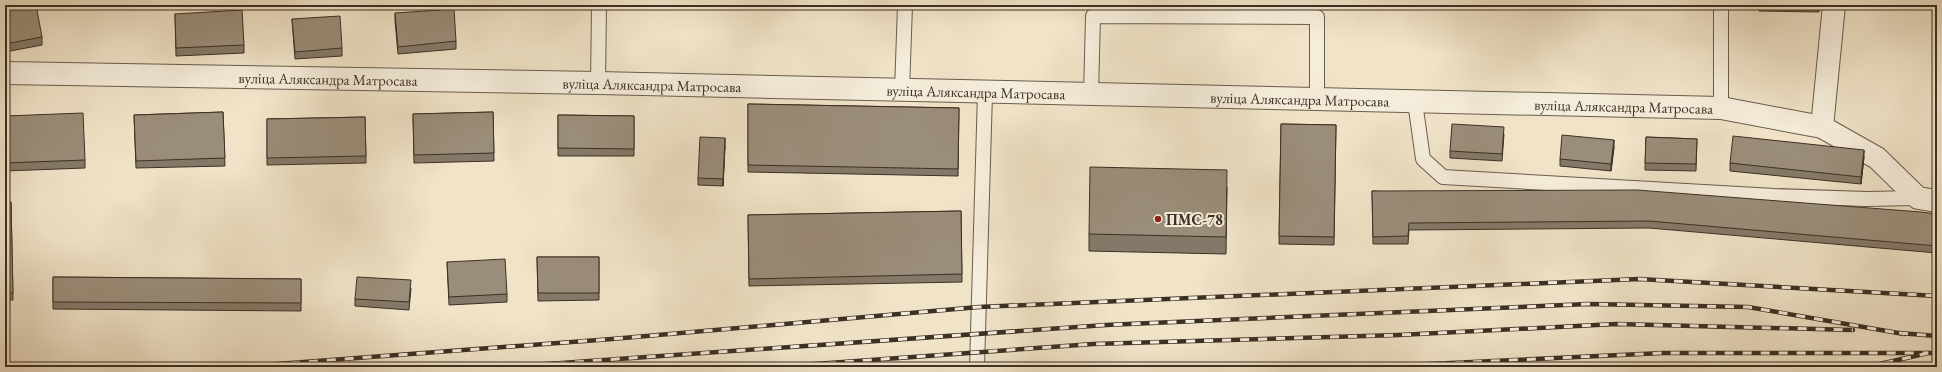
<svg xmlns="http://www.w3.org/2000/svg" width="1942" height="372" font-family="'EB Garamond',serif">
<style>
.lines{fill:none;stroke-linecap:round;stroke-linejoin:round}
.lane-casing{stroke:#695d4d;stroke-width:16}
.street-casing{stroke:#695d4d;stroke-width:24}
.lane{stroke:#f5eddb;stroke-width:14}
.street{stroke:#f5eddb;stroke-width:22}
.rail-casing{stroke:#3c3024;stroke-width:4.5}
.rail{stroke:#f5eddb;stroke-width:3;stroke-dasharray:9;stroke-linecap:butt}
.wall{fill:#847968;stroke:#3c3024}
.shaded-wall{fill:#6c6355;stroke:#3c3024}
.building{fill:#9a8d79;stroke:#3c3024}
.poi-dot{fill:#8f2418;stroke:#f5eddb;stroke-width:1.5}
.labels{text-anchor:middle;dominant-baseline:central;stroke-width:4;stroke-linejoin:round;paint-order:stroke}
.street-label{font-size:15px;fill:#3c3024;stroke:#f5eddb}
.poi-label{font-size:15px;font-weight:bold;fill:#3c3024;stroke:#f5eddb;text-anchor:start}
</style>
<rect width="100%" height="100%" fill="#f0e3c8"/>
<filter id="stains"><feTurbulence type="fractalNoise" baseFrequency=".005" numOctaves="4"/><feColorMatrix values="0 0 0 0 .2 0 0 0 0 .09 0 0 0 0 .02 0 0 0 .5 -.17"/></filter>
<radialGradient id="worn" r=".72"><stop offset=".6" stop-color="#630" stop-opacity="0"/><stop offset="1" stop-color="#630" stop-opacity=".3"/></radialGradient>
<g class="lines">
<g class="lane-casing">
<g id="lane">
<path d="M598,83L599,5"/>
<path d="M902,91L905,5"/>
<path d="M1091,95L1093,16L1317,17V100"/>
<path d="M1415,102L1423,159L1443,177L1774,196L1867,199L1918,198"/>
<path d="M1721,108V5"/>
<path d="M977,367L985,93"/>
</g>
</g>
<g class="street-casing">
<g id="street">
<path id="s1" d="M5,73L598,83L1721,108L1822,127L1834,5"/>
<path d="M1822,127L1877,158L1918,198L1937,201"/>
</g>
</g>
<use href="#lane" class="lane"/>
<use href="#street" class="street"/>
<g class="rail-casing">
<g id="rail">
<path d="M1899,333L1937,336"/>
<path d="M237,367L612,339L979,307L1639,279L1937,296"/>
<path d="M503,367L1106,325L1588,304L1748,307L1904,334"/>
<path d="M773,367L1093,344L1399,335L1616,324L1853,330"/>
<path d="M1365,367L1663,353H1928"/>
<path d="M1867,367L1928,353H1937"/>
</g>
</g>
<use href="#rail" class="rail"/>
</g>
<g class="wall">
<path d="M1611,5H1634V6Z"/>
<path d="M1759,5H1819V12L1759,11Z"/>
<path d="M5,6L42,37V45L5,52Z"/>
<path d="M395,13L456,41V49L398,54L395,21Z"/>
<path d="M175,14L244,45V53L176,56Z"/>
<path d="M292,19L342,48V56L295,59Z"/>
<path d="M748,104L959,108L958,176L748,172Z"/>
<path d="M223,112L225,166L136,168L134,115Z"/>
<path d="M493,112L494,161L414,163L413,114Z"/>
<path d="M558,115L634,116V156H558Z"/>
<path d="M5,116L85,160V168L5,171Z"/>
<path d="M365,117L366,163L267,165V119Z"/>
<path d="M1281,124L1336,125L1334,245L1279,244Z"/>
<path d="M1504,134L1502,161L1450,158V151Z"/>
<path d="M1646,137L1697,139L1696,171L1645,170Z"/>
<path d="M725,146L723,186L698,185V178Z"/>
<path d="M1614,147L1611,171L1560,166V159Z"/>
<path d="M1864,157L1861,184L1730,171V163Z"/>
<path d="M1227,187L1226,254L1089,251V234Z"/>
<path d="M1372,191L1937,214V253L1649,228L1409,230L1408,244H1373Z"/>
<path d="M5,202H11L13,300H5Z"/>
<path d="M961,211L962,282L749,286L748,215Z"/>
<path d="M537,257H599V300L538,301Z"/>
<path d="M447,262L507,294V302L449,305Z"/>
<path d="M53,277L301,279V311L53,309Z"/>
<path d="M411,288L409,310L355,306V299Z"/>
</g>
<g class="shaded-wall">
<path d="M725,138V146L723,186V179Z"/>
<path d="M1614,140V147L1611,171V164Z"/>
<path d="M1864,150V157L1861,184V177Z"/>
</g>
<g class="building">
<path d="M11,5H36L42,37L5,44V6Z"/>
<path d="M454,9L456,41L398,47L395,13Z"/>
<path d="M242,10L244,45L176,48L175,14Z"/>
<path d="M340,16L342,48L295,52L292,19Z"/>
<path d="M748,104L959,108L958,169L748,165Z"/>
<path d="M223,112L225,158L136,161L134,115Z"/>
<path d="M493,112L494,153L414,155L413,114Z"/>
<path d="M83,113L85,160L5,163V116Z"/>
<path d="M558,115L634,116V149L558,148Z"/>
<path d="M365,117L366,156L267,158V119Z"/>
<path d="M1281,124L1336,125L1334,237L1279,236Z"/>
<path d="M1452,124L1504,127L1502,154L1450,151Z"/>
<path d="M1562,135L1614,140L1611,164L1560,159Z"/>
<path d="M1733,136L1864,150L1861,177L1730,163Z"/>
<path d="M700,137L725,138L723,179L698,178Z"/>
<path d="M1646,137L1697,139L1696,164L1645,163Z"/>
<path d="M1090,167L1227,170L1226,237L1089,234Z"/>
<path d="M1637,190L1921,212L1937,214V246L1649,221L1409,223L1408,236L1373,237L1372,191Z"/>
<path d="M5,202H11L13,293H5Z"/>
<path d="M961,211L962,274L749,279L748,215Z"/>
<path d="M537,257H599V293H538Z"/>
<path d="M505,259L507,294L449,297L447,262Z"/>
<path d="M53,277L301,279V303L53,302Z"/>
<path d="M357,277L411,280L409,302L355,299Z"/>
<path d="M5,306L7,307L6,334H5Z"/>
</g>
<circle class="poi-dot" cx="1158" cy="219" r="4"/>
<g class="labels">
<g class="street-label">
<text stroke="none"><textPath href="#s1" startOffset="323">вуліца Аляксандра Матросава</textPath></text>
<text stroke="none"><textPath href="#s1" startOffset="647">вуліца Аляксандра Матросава</textPath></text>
<text stroke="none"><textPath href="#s1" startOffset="971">вуліца Аляксандра Матросава</textPath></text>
<text stroke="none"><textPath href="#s1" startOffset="1295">вуліца Аляксандра Матросава</textPath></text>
<text stroke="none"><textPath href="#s1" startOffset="1619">вуліца Аляксандра Матросава</textPath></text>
</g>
<g class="poi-label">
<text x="1166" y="219">ПМС-78</text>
</g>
</g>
<rect width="1942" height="372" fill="none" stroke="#f0e3c8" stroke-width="20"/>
<rect x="6" y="6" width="1930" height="360" fill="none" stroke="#3c3024" stroke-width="2"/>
<rect x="10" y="10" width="1922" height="352" fill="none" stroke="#3c3024"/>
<rect width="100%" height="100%" filter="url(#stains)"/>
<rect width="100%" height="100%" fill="url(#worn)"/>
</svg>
